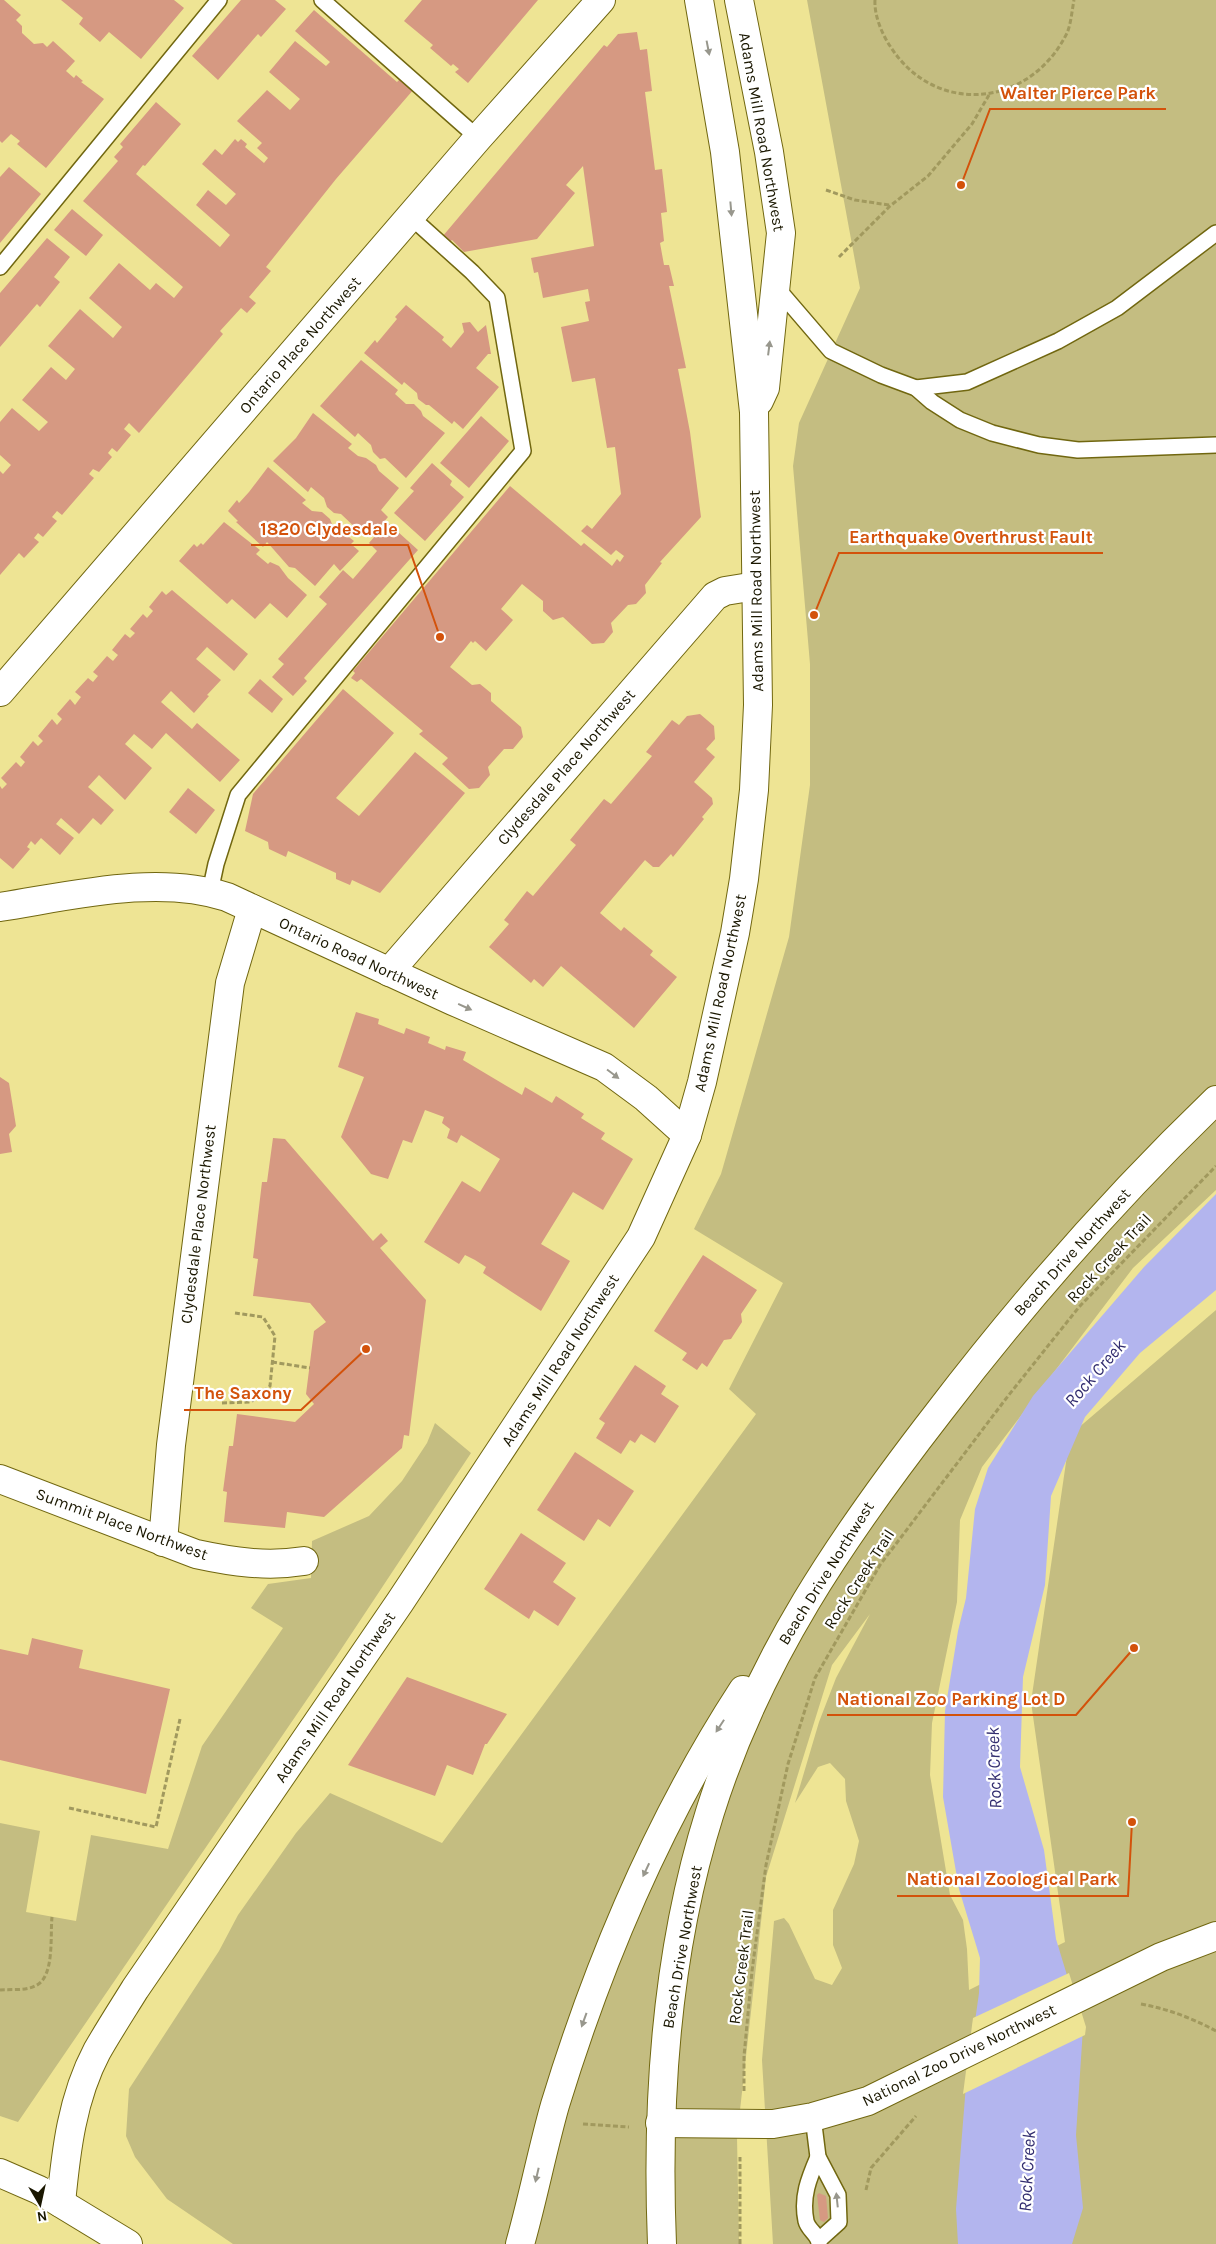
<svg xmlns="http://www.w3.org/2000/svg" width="1216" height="2244" font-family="Karla,sans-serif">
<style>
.green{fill:#c4bd81}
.water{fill:#b3b5ee}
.pier{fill:#eee494}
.building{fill:#d69982}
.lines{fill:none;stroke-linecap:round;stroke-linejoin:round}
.service-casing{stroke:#716710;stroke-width:18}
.minor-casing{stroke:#716710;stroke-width:30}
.tertiary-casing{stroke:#716710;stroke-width:30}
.primary-casing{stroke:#716710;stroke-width:30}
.path{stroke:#a1995e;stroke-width:3;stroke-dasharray:5 2.5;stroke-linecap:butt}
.service{stroke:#fff;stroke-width:15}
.minor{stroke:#fff;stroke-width:28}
.tertiary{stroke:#fff;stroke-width:28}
.primary{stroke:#fff;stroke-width:28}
.oneway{fill:#98978d}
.labels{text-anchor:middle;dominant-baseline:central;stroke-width:4.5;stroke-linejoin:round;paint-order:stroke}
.street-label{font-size:16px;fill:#1a1701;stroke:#fff}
.water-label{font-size:18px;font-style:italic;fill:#332e70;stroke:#fff}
.leader{fill:none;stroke:#d3520b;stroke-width:2}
.callout-dot{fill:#d3520b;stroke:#fff;stroke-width:2}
.callout-label{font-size:18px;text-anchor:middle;font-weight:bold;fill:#d3520b;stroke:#fff;stroke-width:4.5;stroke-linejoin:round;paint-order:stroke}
</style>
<rect width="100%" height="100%" fill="#eee494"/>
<g class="green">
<path d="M807,0H1216V1190L1133,1268L982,1467L960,1520L957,1602L932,1723L930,1775L950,1895L963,1920L967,1949L969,1990L1065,1942L1031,1702L1070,1435L1216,1310V2244H773L762,2060L774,1921L784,1918L789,1924L815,1979L832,1985L842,1968L833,1945V1910L854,1864L859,1841L846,1801L845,1779L830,1763L818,1767L795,1803L819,1722L836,1678L870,1614L832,1665L766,1877L737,2137L739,2244H233L167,2199L135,2157L126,2136L129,2089L219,1951L238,1915L296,1833L330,1793L442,1843L756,1414L729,1389L783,1283L694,1229L721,1174L789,937L810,785V664L793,466L799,423L860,288Z"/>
<path d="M435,1423L471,1453L336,1657L18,2122L0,2116V1823L40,1831L26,1912L76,1921L91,1835L168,1849L202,1746L283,1628L251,1608L268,1584L311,1578L312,1541L369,1516L402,1481L427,1443Z"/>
</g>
<path class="water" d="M1216,1194V1290L1140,1353L1085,1417L1051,1496L1045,1585L1023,1677L1020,1767L1044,1850L1056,1939L1083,2028L1076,2135L1083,2208L1072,2244H958L956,2209L966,2085L979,1993L980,1958L959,1889L943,1797L945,1711L958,1631L966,1598L975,1509L988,1468L1033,1396L1144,1267Z"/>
<path class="pier" d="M1069,1973L1086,2027L1085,2035L963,2094L973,2018Z"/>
<g class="building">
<path d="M0,0H4L21,15L16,20L22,26V33L34,44L43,43L47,47L53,41L75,61L66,71L74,78L76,75L83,81L81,82L104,99L46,168L17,144L20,141L11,134L2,143L0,141Z"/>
<path d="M61,0H174L184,8L141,59L109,32L100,42L79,24L83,18Z"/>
<path d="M241,0H275L286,9L261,37L258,34L218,80L192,56Z"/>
<path d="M422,0H538L468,83L455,72L459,69L453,64L451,66L430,48L433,45L404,21Z"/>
<path d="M314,10L397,82L401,78L414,89L336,179L266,267L271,271L249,297L256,303L247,313L241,308L220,331L223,334L139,433L129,423L124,429L131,435L117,452L112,448L108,453L112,457L99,472L93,469L89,474L94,478L62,515L57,511L52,517L57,521L43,537L38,533L34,538L39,542L24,558L19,553L0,575V471L3,474L11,465L0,455V422L12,408L39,431L48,422L22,400L51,367L66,380L75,369L48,346L80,309L113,338L122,327L89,298L119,263L150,290L156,283L174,298L183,287L83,201L118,161L114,157L123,147L120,144L156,102L181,124L145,166L143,165L136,174L220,247L230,235L196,205L208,190L226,205L236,194L202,164L215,149L222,155L235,139L238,142L241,139L247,144L245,147L264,163L268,158L257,148L262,143L237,121L267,90L290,110L300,99L269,72L295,41L326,66L330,62L295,31Z"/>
<path d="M637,32L640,50L647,49L652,91L645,92L655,170L662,169L667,212L661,213L664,241L660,243L664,265H669L674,286H669L686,368L678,369L690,432L701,517L660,562L662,563L645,585L646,593L636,604L628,605L611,623L613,632L604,643L592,644L563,617L553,620L543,611V601L522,584L501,609L513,620L486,651L475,641L473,643L471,641L450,667L472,685L480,684L491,693V701L521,727L523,737L513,749H504L488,767L490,775L479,788L469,789L442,764L448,758L419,734L423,731L361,679L357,682L351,678L355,673L353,671L510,486L581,546L584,543L612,566L617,559L620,562L624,556L616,550L611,555L581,531L587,525L592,529L621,494L615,447L607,448L595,378L572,382L561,327L589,321L585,302L590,301L588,289L543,298L538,272L534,273L531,258L594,246L583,166L566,185L575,193L537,239L464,252L452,240L448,243L442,237L604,45L607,47L618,34Z"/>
<path d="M9,167L41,194L0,243V177Z"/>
<path d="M72,209L103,235L86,256L54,230Z"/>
<path d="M47,238L70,257L54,277L60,282L40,307L37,304L0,347V293Z"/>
<path d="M406,305L444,337L442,340L451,348L464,332L462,323L470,322L478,332L486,325L491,354H488L476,368L499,387L463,429L454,421L452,424L429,405H426L418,399L417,393L404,382L402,385L364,353L375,340L377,343L397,319L395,317Z"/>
<path d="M361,360L398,390L395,394L406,404H414L421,411L423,416L445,433L406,478L385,458L380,459L373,452L371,445L358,433L355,437L320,406Z"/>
<path d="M313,413L352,444L348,448L358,456L366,458L376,465L379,471L399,488L381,510L388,517L371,537L364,529L361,533L341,514L334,513L327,507L324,498L311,487L308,492L273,461L296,438Z"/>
<path d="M481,416L509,441L469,488L440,463Z"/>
<path d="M432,463L452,481L450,485L464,497L425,541L394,513L414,491L410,488Z"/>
<path d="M268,467L306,500L302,503L312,511L322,512L330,519L332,524L354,541L351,544L359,551L340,571L334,564L315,586L295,568L289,567L267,542L263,547L236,522L238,521L228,511L237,500L239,503L249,492Z"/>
<path d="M224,522L260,550L256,554L268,564L270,562L279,566L288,578L307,595L287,618L270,603L255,619L232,599L227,604L179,561L194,544L197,547L201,543L203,545Z"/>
<path d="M387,522L418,550L304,678L307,681L293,696L272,677L284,664L278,659L327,604L319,597L343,570L353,579L377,551L369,543Z"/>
<path d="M172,590L248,654L234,671L207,647L196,659L221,680L207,695L209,696L194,713L171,691L161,702L192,729L197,723L240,760L220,782L166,733L152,749L134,734L125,744L152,768L125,800L99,775L88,787L114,810L101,825L93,818L79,834L61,818L56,824L74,838L60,855L41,838L35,845L31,841L27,847L30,849L13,869L0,858V786L2,789L7,784L1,778L16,762L21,767L25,762L20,757L33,741L38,746L43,741L38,736L52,719L57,725L62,719L57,714L70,699L75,705L81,697L75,692L88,678L93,682L98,676L93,672L107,656L113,661L118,655L112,650L125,634L130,638L135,633L130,629L143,614L147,618L153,611L149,607L162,591L166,595Z"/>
<path d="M260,679L283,699L272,713L248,693Z"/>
<path d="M343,689L394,733L336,798L359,816L415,752L465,793L380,893L352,880L350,885L336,879V873L288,851L286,857L269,849L268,842L245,831L253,794Z"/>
<path d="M700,714L714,726L715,739L706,749L715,757L694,782L712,798L713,804L702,817L704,819L673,857L671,854L659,867H653L645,860L600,913L621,931L624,927L653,951L650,955L677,977L634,1028L561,966L543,987L534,979L531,983L489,947L509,924L504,920L527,891L533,896L576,845L570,840L604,799L611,804L652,756L646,752L672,720L679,725L687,716Z"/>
<path d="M188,788L215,810L196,834L169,812Z"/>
<path d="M356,1012L379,1019L378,1024L404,1034L406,1028L430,1037L428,1043L445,1050L446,1046L466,1052L463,1060L522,1095L525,1087L552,1103L556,1096L584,1114L581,1118L605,1133L601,1139L633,1159L603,1210L573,1192L541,1244L570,1261L541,1311L483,1273L486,1267L475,1260L465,1255L459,1264L424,1242L462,1181L480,1192L500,1159L461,1135L457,1143L447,1138L450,1129L442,1123L444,1117L425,1110L412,1143L403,1140L388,1179L371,1174L341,1137L364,1077L338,1067Z"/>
<path d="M0,1077L9,1083L16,1126L9,1134L12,1152L0,1154Z"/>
<path d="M273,1138L285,1139L373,1241L381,1233L388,1241L380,1248L426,1300L409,1436L404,1435L402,1448L324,1517L287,1512L285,1528L224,1522L227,1492L223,1491L229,1446H233L237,1414L295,1422L314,1404L306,1394L314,1331L326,1322L310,1303L253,1296L258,1259L253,1258L262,1182H267Z"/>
<path d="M703,1255L757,1290L741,1314L742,1322L731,1339L724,1340L707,1367L702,1363L697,1370L682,1360L687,1353L654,1331Z"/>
<path d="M635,1365L666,1386L661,1394L679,1406L655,1443L641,1434L635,1443L630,1440L621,1454L596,1438L605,1423L599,1419Z"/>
<path d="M575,1452L634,1491L610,1527L598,1519L584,1541L537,1510Z"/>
<path d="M521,1533L566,1563L553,1582L576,1598L558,1626L534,1610L529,1619L484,1589Z"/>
<path d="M32,1638L83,1650L79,1668L170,1689L146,1794L0,1760V1649L28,1655Z"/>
<path d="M407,1677L507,1714L487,1744H485L473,1775L447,1765L435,1796L348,1765Z"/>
<path d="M819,2193L826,2196L828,2218L824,2222L820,2220L817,2195Z"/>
</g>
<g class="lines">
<g class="service-casing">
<g id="service">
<path d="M322,0L478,138"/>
<path d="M0,267L219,0"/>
<path d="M776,287L831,351L881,375L916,388L932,402L960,420L992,433L1039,445L1078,450L1216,445"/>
<path d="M916,388L967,382L1058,341L1117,308L1216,233"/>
<path d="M210,892L216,864L238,795L523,451L497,298L472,272L411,217"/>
<path d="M813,2117L818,2157L838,2195L839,2222L819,2240"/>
<path d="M818,2157C809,2178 801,2197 806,2221C808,2230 819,2235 819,2244"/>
</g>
</g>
<g class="minor-casing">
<g id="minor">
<path d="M0,692L478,138L601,0"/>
<path d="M0,907C71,896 157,874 227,897L453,1001L604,1067L646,1098L687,1135"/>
<path d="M389,972L715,596L725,591L756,586"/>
<path d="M0,1479L196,1554C233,1562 267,1567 304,1561"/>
<path d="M163,1542L171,1445L230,983L252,909"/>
<path d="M660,2123L773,2124L813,2117L868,2101L1161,1957L1216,1936"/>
</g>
</g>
<g class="tertiary-casing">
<g id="tertiary">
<path d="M739,0L769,152L781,233L765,388L759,401"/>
<path d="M0,2173L39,2190L128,2244"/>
<path d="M61,2203C66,2151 72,2098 97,2051C109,2030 122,2010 135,1989L400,1602L641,1237L687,1135L702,1082L735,933L744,879L754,790L758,705L754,412L725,152L699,0"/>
</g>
</g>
<g class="primary-casing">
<g id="primary">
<path d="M520,2244C533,2198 542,2151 555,2105C599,1961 661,1816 743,1690"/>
<path d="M662,2244C656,2099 666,1951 710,1812C758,1659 842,1537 939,1412C1024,1301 1115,1197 1216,1100"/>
</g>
</g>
<g class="path">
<path d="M875,0C874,15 882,34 890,46C935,117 1030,108 1067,33C1071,24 1072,10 1074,0"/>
<path d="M826,190L855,200L889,205"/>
<path d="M839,257L890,206L928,176L972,124L989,95"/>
<path d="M272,1362L310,1368"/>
<path d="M222,1403L251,1402L270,1386L275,1336L263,1317L235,1313"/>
<path d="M69,1808L156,1827L180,1719"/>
<path d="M0,1990C11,1989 25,1991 35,1986C55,1978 50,1936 52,1917"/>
<path d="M1141,2004C1168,2009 1192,2018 1216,2031"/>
<path d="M744,2091V2056L752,1971L766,1865L788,1764L815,1678L880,1565L1008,1396L1079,1307L1216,1166"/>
<path d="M583,2124L629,2127"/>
<path d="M866,2190L871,2168L916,2116"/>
<path d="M740,2244V2157"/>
</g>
<use href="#service" class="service"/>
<use href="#minor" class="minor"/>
<use href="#tertiary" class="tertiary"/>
<use href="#primary" class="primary"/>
</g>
<defs><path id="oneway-solid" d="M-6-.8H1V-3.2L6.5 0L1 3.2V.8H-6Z" transform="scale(1.25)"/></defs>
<g class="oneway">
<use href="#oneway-solid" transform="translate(708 48) rotate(79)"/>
<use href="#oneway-solid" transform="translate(731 209) rotate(85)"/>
<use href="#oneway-solid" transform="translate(769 348) rotate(-83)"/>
<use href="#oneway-solid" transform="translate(465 1007) rotate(24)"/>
<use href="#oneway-solid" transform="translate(613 1074) rotate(37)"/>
<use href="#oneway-solid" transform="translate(720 1726) rotate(123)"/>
<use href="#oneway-solid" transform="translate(646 1870) rotate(115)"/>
<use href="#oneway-solid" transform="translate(584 2020) rotate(110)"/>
<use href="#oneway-solid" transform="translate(537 2175) rotate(103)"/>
<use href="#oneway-solid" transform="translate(837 2200) rotate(-96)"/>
</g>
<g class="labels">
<g class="street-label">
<text transform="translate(762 132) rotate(80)">Adams Mill Road Northwest</text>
<text transform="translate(300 345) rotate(-49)">Ontario Place Northwest</text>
<text transform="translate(756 591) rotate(-91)">Adams Mill Road Northwest</text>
<text transform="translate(566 767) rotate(-49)">Clydesdale Place Northwest</text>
<text transform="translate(359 958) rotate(25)">Ontario Road Northwest</text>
<text transform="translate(720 993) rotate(-78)">Adams Mill Road Northwest</text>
<text transform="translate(198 1224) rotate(-83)">Clydesdale Place Northwest</text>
<text transform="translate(1072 1252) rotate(-48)">Beach Drive Northwest</text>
<text transform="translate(1109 1258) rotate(-47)">Rock Creek Trail</text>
<text transform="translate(560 1360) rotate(-57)">Adams Mill Road Northwest</text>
<text transform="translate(122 1524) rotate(20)">Summit Place Northwest</text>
<text transform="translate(826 1573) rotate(-58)">Beach Drive Northwest</text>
<text transform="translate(859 1579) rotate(-57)">Rock Creek Trail</text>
<text transform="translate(335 1697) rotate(-56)">Adams Mill Road Northwest</text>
<text transform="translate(682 1947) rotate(-80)">Beach Drive Northwest</text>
<text transform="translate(741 1967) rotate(-83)">Rock Creek Trail</text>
<text transform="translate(959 2055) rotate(-26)">National Zoo Drive Northwest</text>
</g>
<g class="water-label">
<text transform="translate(1095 1373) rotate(-49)">Rock Creek</text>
<text transform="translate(994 1768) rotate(-92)">Rock Creek</text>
<text transform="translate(1027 2171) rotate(-87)">Rock Creek</text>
</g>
</g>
<path class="leader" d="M961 185L990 109H1166M440 637L408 545H251M814 615L839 553H1103M366 1349L301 1410H184M1134 1648L1076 1715H827M1132 1822L1128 1896H897"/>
<g class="callout-dot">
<circle cx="961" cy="185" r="5"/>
<circle cx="440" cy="637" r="5"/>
<circle cx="814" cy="615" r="5"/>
<circle cx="366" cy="1349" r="5"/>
<circle cx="1134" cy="1648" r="5"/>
<circle cx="1132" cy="1822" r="5"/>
</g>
<g class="callout-label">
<text x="1078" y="99">Walter Pierce Park</text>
<text x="329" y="535">1820 Clydesdale</text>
<text x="971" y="543">Earthquake Overthrust Fault</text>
<text x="243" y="1399">The Saxony</text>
<text x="951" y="1705">National Zoo Parking Lot D</text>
<text x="1012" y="1885">National Zoological Park</text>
</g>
<g transform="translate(40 2204) rotate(171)" stroke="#ffffff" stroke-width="4" paint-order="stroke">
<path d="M0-4L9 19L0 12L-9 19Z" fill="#1a1701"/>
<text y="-8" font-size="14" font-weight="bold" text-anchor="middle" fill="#1a1701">N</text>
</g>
</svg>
